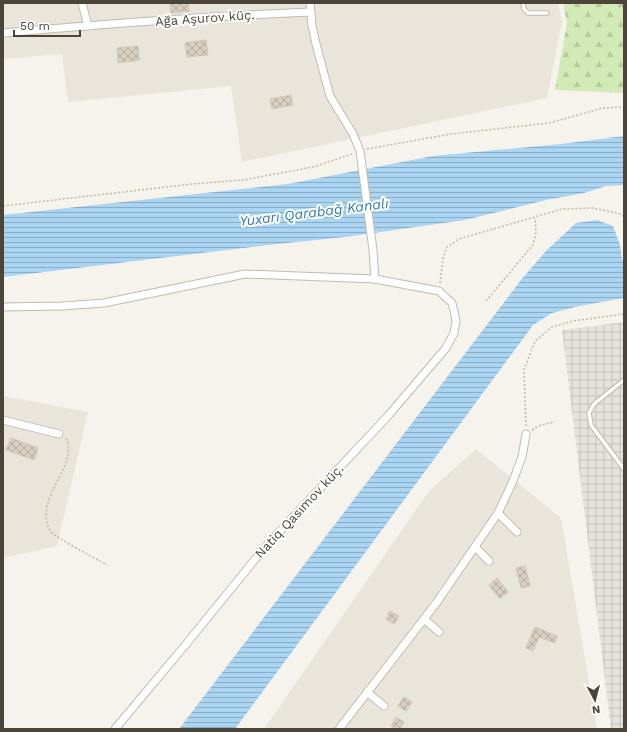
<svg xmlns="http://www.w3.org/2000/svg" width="627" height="732" font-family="'Work Sans',sans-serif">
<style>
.residential{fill:#eae5da}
.industrial{fill:url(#industrial-grid)}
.forest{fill:url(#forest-firs)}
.water{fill:url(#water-rules)}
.building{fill:url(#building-cross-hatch);stroke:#d3c7b4}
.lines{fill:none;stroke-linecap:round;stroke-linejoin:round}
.lane-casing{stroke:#c2bbae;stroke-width:5.5}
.street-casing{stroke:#c2bbae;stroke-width:9}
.path{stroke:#c4b79f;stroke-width:1.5;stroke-dasharray:2 2;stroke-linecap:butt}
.lane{stroke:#fff;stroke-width:3.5}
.street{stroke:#fff;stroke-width:7}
.labels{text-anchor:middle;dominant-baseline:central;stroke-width:4;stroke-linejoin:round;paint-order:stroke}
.street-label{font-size:13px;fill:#4b4439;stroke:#fff}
.water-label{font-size:14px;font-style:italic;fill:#2e7ab2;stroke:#fff}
</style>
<defs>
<pattern id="industrial-grid" width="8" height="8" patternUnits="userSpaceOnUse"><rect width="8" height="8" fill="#e6e2dd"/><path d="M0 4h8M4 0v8" fill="none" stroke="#c7c3be"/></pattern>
<pattern id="forest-firs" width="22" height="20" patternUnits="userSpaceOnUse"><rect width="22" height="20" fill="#d2eab5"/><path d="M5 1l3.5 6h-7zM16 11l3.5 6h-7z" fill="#b6ca9c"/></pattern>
<pattern id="water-rules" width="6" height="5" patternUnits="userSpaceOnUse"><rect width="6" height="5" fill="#a9d4f2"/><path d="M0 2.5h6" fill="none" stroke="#8caec5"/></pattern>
<pattern id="building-cross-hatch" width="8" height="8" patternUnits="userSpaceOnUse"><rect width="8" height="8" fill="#d8cfc1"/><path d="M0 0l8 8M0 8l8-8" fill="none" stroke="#b1aa9e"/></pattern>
</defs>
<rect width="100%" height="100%" fill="#f6f3ec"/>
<g class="residential">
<path d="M3,3H558L562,21L547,98L242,162L231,86L68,102L62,54L3,59Z"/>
<path d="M3,396L88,412L57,546L3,558Z"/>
<path d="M476,449L561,518L597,729H264L429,491Z"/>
</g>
<path class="industrial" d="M624,322V729H611L562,330Z"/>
<path class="forest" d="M563,3H624V93L555,90L567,23Z"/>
<g class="water">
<path d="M624,136V185L606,186L584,193L546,200L465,220L345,237L268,245L3,277V215L288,184L433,156L561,144Z"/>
<path d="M597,220L613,226L620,245L622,259L624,261V298L579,306L552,313L533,325L235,729H179L521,280L546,251L576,223Z"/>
</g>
<g class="building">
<path d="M170,3H188L189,11L171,13Z"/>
<path d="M206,40L208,55L187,57L185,43Z"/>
<path d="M138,46L139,60L118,63L117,48Z"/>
<path d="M291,95L293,105L272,109L270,99Z"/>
<path d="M11,438L38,448L34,460L6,450Z"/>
<path d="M525,566L530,586L521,588L516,568Z"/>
<path d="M497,578L508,592L500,599L489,585Z"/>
<path d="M390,611L399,616L394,624L386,619Z"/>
<path d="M535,627L557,636L555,643L539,637L533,651L526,648Z"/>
<path d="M404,697L412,702L406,711L398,706Z"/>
<path d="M396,717L404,722L400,729H396L391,726Z"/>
</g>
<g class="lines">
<g class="lane-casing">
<g id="lane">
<path d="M523,3L524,9L528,13H547"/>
<path d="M624,380L594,404L589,413L591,425L624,469"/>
</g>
</g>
<g class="street-casing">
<g id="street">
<path d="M82,3L88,26"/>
<path d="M310,3L312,26L317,48L330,96L353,134L360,151L373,250L375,279"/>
<path d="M3,33C105,24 208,16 311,12"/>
<path d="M3,307L62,306L104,303L245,274L375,279L439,291L452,303L454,311L456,321L454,333L446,348L387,417L265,547L187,643L115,729"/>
<path d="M3,420L59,434"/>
<path d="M498,513L517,532"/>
<path d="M475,547L489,561"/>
<path d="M424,619L439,632"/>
<path d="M367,692L384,706"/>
<path d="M339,729L437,602L498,513L513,481L522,457L526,434"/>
</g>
</g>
<g class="path">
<path d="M367,149L451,134L549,123L603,108L624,107"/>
<path d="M3,206L192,184L243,180L313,167L352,154"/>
<path d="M440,283L443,258L447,247L459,239L562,209L593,208L621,214L624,217"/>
<path d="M486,301L533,245L536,233L535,218"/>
<path d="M526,426L524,370L535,341L552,327L573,321L624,314"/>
<path d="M532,430L541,425L555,422"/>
<path d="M66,438C80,465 31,500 51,532C55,537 98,560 107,565"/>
</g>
<use href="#lane" class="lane"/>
<use href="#street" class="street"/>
</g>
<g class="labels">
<g class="street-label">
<text transform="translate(205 18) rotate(-4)">Ağa Aşurov küç.</text>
<text transform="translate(299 511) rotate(-47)">Natiq Qasımov küç.</text>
</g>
<g class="water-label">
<text transform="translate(314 212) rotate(-7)">Yuxarı Qarabağ Kanalı</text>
</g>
</g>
<rect width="627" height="732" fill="none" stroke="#4b4439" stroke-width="8"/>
<g transform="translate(595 700) rotate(173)" stroke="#ffffff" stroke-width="3" paint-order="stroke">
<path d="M0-3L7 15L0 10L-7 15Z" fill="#4b4439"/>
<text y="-6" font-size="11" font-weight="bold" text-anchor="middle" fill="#4b4439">N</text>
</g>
<path d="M14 30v6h66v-6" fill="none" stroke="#4b4439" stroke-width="2"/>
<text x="20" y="30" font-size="12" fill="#4b4439" stroke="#ffffff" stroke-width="3" paint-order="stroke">50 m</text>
</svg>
